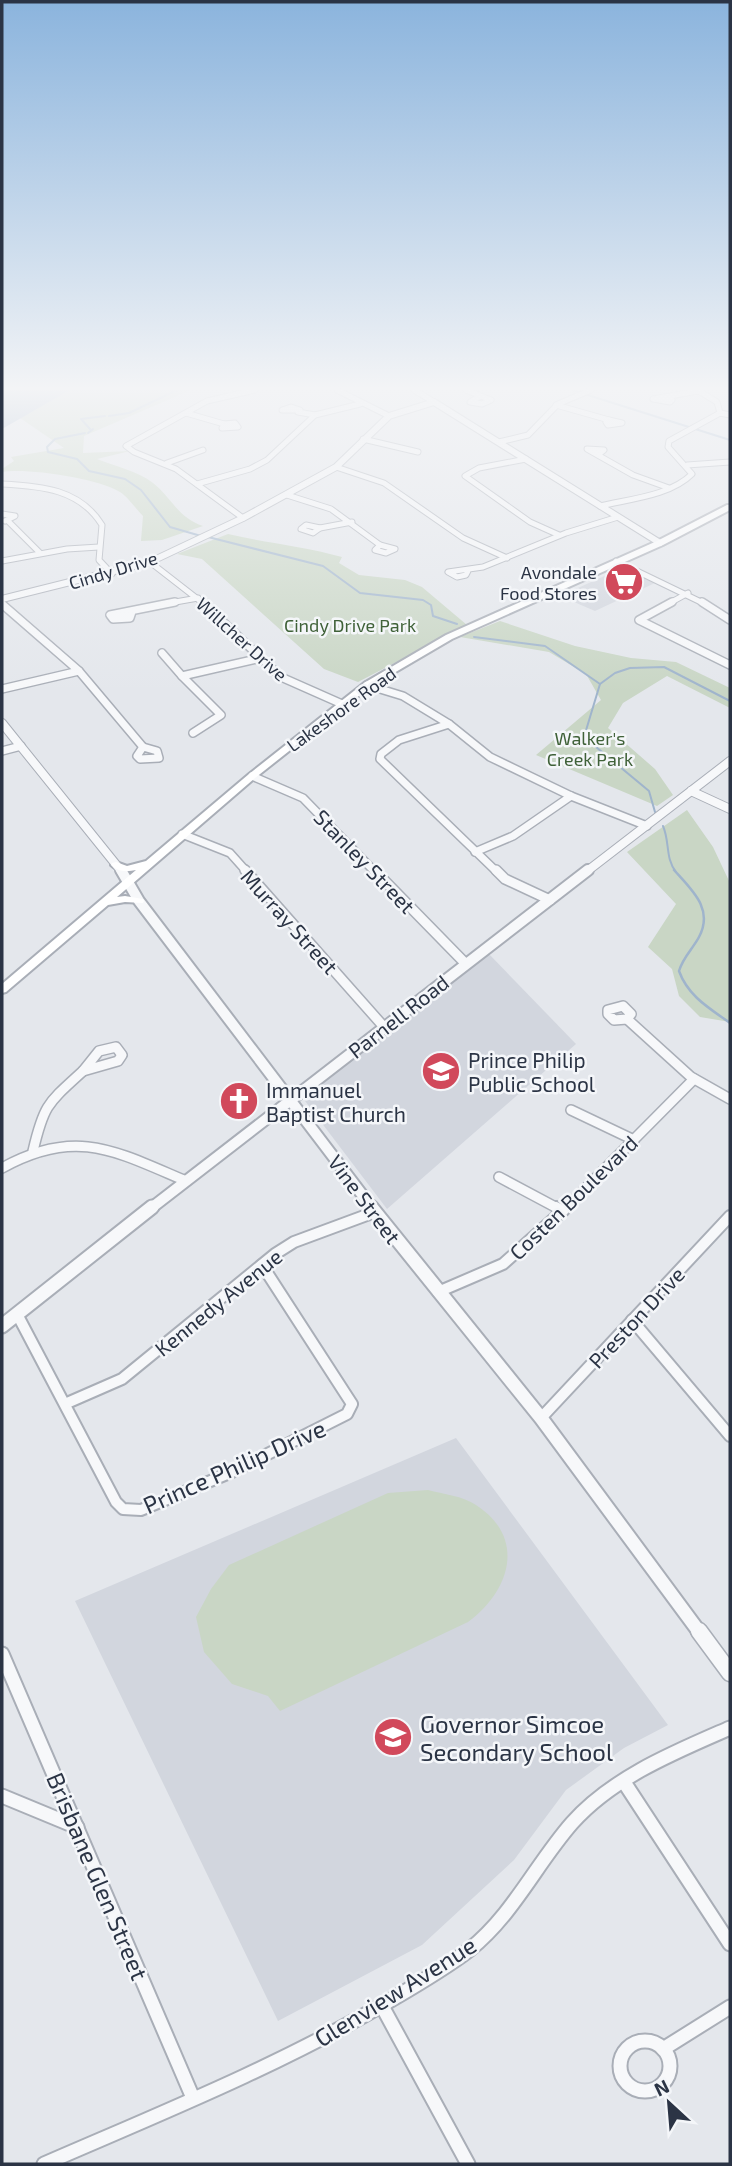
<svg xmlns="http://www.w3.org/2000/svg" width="732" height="2166" font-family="'Exo 2',sans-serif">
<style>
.built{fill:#d2d6de}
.green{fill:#c9d6c5}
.water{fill:#9fb4cc}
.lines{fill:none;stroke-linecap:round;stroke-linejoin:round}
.stream-far1{stroke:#9fb4cc;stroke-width:2}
.stream{stroke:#9fb4cc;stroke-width:2.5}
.minor-far4-casing{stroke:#a9aeb7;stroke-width:7}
.minor-far3-casing{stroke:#a9aeb7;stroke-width:10}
.minor-far2-casing{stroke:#a9aeb7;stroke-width:12}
.minor-far1-casing{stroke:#a9aeb7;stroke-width:14}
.minor-casing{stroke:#a9aeb7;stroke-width:17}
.tertiary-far4-casing{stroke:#a9aeb7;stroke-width:8}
.tertiary-far3-casing{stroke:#a9aeb7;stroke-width:10}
.tertiary-far2-casing{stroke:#a9aeb7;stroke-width:14}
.tertiary-far1-casing{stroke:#a9aeb7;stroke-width:17}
.tertiary-casing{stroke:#a9aeb7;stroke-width:19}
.secondary-casing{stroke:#a9aeb7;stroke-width:4}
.minor-far4{stroke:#f7f8fa;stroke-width:5}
.minor-far3{stroke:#f7f8fa;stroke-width:7}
.minor-far2{stroke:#f7f8fa;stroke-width:9}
.minor-far1{stroke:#f7f8fa;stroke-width:10}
.minor{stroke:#f7f8fa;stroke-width:13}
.tertiary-far4{stroke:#f7f8fa;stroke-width:6}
.tertiary-far3{stroke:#f7f8fa;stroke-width:8}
.tertiary-far2{stroke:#f7f8fa;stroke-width:10}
.tertiary-far1{stroke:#f7f8fa;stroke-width:13}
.tertiary{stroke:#f7f8fa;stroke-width:16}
.secondary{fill:#fff;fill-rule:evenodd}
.labels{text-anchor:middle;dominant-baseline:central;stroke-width:5;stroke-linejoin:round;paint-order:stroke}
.far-street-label{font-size:18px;fill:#2b3445;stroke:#f4f6f9}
.far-poi-label{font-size:18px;fill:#2b3445;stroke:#f4f6f9;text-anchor:end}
.far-park-label{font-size:18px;fill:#3f6138;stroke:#f4f6f9}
.street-label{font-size:21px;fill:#2b3445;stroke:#f4f6f9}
.poi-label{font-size:21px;fill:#2b3445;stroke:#f4f6f9;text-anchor:start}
.near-street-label{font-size:24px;fill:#2b3445;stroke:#f4f6f9}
.near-poi-label{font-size:24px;fill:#2b3445;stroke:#f4f6f9;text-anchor:start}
</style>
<rect width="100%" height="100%" fill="#e4e7ec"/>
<g class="built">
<path d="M620,569L655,583L595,611L560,596Z"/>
<path d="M488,953L576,1044L387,1209L302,1097Z"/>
<path d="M456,1438L668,1725L624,1748L566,1790L514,1860L422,1945L278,2021L75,1601Z"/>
</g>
<g class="green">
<path d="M70,390H191L84,436L83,453L130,451L97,459C114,466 138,471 153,483C172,498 178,518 203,526L162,540L141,541L143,516C136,509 128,497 120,492C96,478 28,468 2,472V469L14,461L11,457L64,448L20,418Z"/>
<path d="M228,534C266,543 304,546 342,557L339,563L359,575L405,580L422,587L467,625L358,682L324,669L202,559L177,554Z"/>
<path d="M500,621L575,646L631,658L676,662L730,688V708L667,676L623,703L608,728L655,769L673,795L657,806L536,755L601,700L586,674L549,652L460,637Z"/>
<path d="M687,810L713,847L730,883V1022L700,1017L679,996L672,969L648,947L676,904L627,852Z"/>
<path d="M428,1490C443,1494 463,1496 476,1505C527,1538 510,1591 468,1622L280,1711L268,1696L232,1684L204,1652L196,1617L211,1589L229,1565L388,1493Z"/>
</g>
<path class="water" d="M2,390H70L2,429Z"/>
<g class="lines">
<g class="stream-far1">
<path d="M572,390L730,440"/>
<path d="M109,416L129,413L177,390"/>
<path d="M90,429L81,419L105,416"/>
<path d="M85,433L55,439L47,447L48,452L77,459L89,471L125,479L141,490L170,527L201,536"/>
<path d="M88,433L93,429"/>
<path d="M208,537L323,566L360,593L423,600L431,605L433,616L457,624"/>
<path d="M474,637L545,646L600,684"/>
<path d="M655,812L649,791L584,737L600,684L615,673L630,668L664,667L730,701"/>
<path d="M663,826C670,842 665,858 676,872"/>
</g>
<path class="stream" d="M674,870C692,890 714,909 699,937C692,950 683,957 679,971C688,996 709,1008 730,1023"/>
<g class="minor-far4-casing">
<g id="minor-far4">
<path d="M337,390L389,416"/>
<path d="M414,390L434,402"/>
<path d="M466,390L491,400L482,404L470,402L479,397"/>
<path d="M697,390L717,402L720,413"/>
<path d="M668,397L672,400L670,402L653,399L698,391"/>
<path d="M556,405L609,420"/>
<path d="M291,407L300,410H282Z"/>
<path d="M298,412L315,415"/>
<path d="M186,413L224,424"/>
<path d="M720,413L730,415"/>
<path d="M609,420L622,423L608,425L606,422Z"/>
<path d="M235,423L238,427L222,428L224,424Z"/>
<path d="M363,439L418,452"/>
<path d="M499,442L528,435L558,404L591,390"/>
<path d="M599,454L604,450L587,449L633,475L669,488"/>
<path d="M526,459L479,468L465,476L530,522L559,535"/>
<path d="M167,463L203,450"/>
<path d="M687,465L730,462"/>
<path d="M336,467L384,483L463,538L507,558"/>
<path d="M2,484C41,486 80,489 102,525L99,560L112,574"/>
<path d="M197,484L250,469L267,460L315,415L360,404"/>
<path d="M287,495L331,509L380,545"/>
<path d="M600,506C629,499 670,496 692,474L668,447L669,441L720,413"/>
<path d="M2,514L15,516L5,521"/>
<path d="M243,518L176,469L134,452L126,446L207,401L255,390"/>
<path d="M8,521L40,553"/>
<path d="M306,525L320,528L313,533L301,529Z"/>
<path d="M320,528L352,522"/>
<path d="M380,545L395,549L386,553L375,550Z"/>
<path d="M2,561L67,549L99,547"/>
<path d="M616,561L705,604"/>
<path d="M150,562L204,604"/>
<path d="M468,571L466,575L457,577L448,572L483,567L566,533L618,517"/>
<path d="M164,604L198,598"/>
<path d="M668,604L688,593"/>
</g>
</g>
<g class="minor-far3-casing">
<g id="minor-far3">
<path d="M202,602L281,677L342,704"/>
<path d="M672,602L639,620L730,665"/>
<path d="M702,602L730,620"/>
<path d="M2,604L79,671L143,747"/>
<path d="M132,612L130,618L113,619L110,615L175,602"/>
<path d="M162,653L182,676L261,658"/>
<path d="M182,676L221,715L193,733"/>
<path d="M367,685L403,696L449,724L490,757L571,796L647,826"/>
<path d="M2,689L79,671"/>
<path d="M449,724L399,740L381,754L380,759L497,872"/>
<path d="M143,747L157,751L159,758L140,759L137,756Z"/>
<path d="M2,751L21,746"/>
<path d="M252,776L303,798L375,872"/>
<path d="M182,834L230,853L247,872"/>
<path d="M475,852L513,836L571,796"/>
</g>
</g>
<g class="minor-far2-casing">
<g id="minor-far2">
<path d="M245,870L384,1027"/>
<path d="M374,870L465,963"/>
<path d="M496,870L505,879L550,900"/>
<path d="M623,1006L631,1014L627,1019L614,1020L608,1014V1010Z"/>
<path d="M627,1019L691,1077L730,1099"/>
<path d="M116,1047L122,1055L118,1061L83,1071L99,1051Z"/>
<path d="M571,1110L634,1140"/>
<path d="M33,1151C44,1104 48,1103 83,1071"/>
<path d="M2,1168C76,1127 115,1151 186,1181"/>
<path d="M499,1177L559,1209"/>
<path d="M565,1209L694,1079"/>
</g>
</g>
<g class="minor-far1-casing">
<g id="minor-far1">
<path d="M556,1207L563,1211"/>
<path d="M438,1292L503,1264L567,1207"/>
<path d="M17,1314L116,1502L123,1509L141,1510L232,1472L347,1414L352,1404L262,1265"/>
<path d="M632,1320L730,1436"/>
<path d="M67,1403L122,1379L275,1254L294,1242L375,1212"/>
<path d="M541,1418L730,1216"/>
</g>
</g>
<g class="minor-casing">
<g id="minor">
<path d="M2,1654L193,2098"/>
<path d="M624,1782L730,1944"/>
<path d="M2,1796L77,1827"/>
<path d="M382,2006L468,2164"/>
<circle cx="645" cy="2066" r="25"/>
<path d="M663,2049L730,2007"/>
<path d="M44,2164C159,2114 276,2067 384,2004C413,1987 443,1970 469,1950C513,1915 536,1864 572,1823C613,1777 675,1752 730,1728"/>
</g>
</g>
<g class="tertiary-far4-casing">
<path id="tertiary-far4" d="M2,599L150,562L243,518L336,467L389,416L434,402L660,543"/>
</g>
<g class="tertiary-far3-casing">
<g id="tertiary-far3">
<path d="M2,723L122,872"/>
<path d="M691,791L730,809"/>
<path d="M586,872L730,761"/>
</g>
</g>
<g class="tertiary-far2-casing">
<g id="tertiary-far2">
<path d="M121,870L139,901L373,1209"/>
<path d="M150,1209L588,870"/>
</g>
</g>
<g class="tertiary-far1-casing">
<g id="tertiary-far1">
<path d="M371,1207L541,1418L700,1633"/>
<path d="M2,1326L152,1207"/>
</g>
</g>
<g class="tertiary-casing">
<path id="tertiary" d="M699,1631L730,1673"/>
</g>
<g class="secondary-casing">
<path id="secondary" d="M727,505H730V510L663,545L452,639L370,687L255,778L117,897L125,896L143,899L144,901L143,903L125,902L108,905L6,992L2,993V984L136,870C127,872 118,872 111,865L112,863L116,862L127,866L146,861L249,774L364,683L446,635L657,541Z"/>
</g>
<use href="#minor-far4" class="minor-far4"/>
<use href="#minor-far3" class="minor-far3"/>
<use href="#minor-far2" class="minor-far2"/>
<use href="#minor-far1" class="minor-far1"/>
<use href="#minor" class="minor"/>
<use href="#tertiary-far4" class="tertiary-far4"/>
<use href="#tertiary-far3" class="tertiary-far3"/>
<use href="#tertiary-far2" class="tertiary-far2"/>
<use href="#tertiary-far1" class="tertiary-far1"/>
<use href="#tertiary" class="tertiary"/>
<use href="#secondary" class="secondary"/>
</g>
<linearGradient id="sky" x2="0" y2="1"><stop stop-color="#8bb4dd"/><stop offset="0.56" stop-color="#f3f4f6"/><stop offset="1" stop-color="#f3f4f6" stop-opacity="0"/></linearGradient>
<rect width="732" height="693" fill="url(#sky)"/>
<defs>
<g id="supermarket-disc" transform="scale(2.0125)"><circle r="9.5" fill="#d1495b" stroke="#f4f6f9"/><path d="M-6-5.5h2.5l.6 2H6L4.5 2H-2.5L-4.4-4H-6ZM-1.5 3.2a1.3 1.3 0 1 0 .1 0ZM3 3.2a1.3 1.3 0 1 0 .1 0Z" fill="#fff"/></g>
<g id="school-disc" transform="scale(2.0125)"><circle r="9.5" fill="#d1495b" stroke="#f4f6f9"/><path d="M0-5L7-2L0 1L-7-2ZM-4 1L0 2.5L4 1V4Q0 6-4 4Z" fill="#fff"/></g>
<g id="church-disc" transform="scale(2.0125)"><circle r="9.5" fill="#d1495b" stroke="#f4f6f9"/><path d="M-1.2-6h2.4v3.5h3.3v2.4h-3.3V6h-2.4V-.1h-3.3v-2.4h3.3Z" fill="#fff"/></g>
</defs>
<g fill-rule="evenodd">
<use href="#supermarket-disc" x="624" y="582"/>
<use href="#school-disc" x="441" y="1071"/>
<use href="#church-disc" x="239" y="1101"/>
<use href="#school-disc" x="393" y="1737"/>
</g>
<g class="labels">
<g class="far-street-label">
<text transform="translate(113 570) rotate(-17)">Cindy Drive</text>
<text transform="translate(242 639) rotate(42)">Willcher Drive</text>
<text transform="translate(341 709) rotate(-36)">Lakeshore Road</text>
</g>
<g class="far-poi-label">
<text x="597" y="572">Avondale<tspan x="597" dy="21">Food Stores</tspan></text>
</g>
<g class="far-park-label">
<text x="350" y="625">Cindy Drive Park</text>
<text x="590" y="738">Walker's<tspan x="590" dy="21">Creek Park</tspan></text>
</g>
<g class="street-label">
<text transform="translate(365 861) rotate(46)">Stanley Street</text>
<text transform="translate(290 921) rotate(48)">Murray Street</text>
<text transform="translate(398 1016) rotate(-38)">Parnell Road</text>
<text transform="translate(573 1197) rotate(-44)">Costen Boulevard</text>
<text transform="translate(365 1199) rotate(53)">Vine Street</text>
<text transform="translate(218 1302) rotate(-39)">Kennedy Avenue</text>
<text transform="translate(636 1317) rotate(-47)">Preston Drive</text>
</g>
<g class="poi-label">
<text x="468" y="1059">Prince Philip<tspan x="468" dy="24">Public School</tspan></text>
<text x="266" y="1089">Immanuel<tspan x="266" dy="24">Baptist Church</tspan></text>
</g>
<g class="near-street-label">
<text transform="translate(234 1466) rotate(-24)">Prince Philip Drive</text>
<text transform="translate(98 1876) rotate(67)">Brisbane Glen Street</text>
<text transform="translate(395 1991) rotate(-32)">Glenview Avenue</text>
</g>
<g class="near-poi-label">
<text x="420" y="1723">Governor Simcoe<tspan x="420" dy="28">Secondary School</tspan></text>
</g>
</g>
<rect width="732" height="2166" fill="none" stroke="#2b3445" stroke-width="7"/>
<g transform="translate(669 2103) rotate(334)" stroke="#f4f6f9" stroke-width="5" paint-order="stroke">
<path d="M0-5L12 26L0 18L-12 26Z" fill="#2b3445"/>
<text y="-10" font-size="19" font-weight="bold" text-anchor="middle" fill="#2b3445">N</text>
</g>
</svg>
